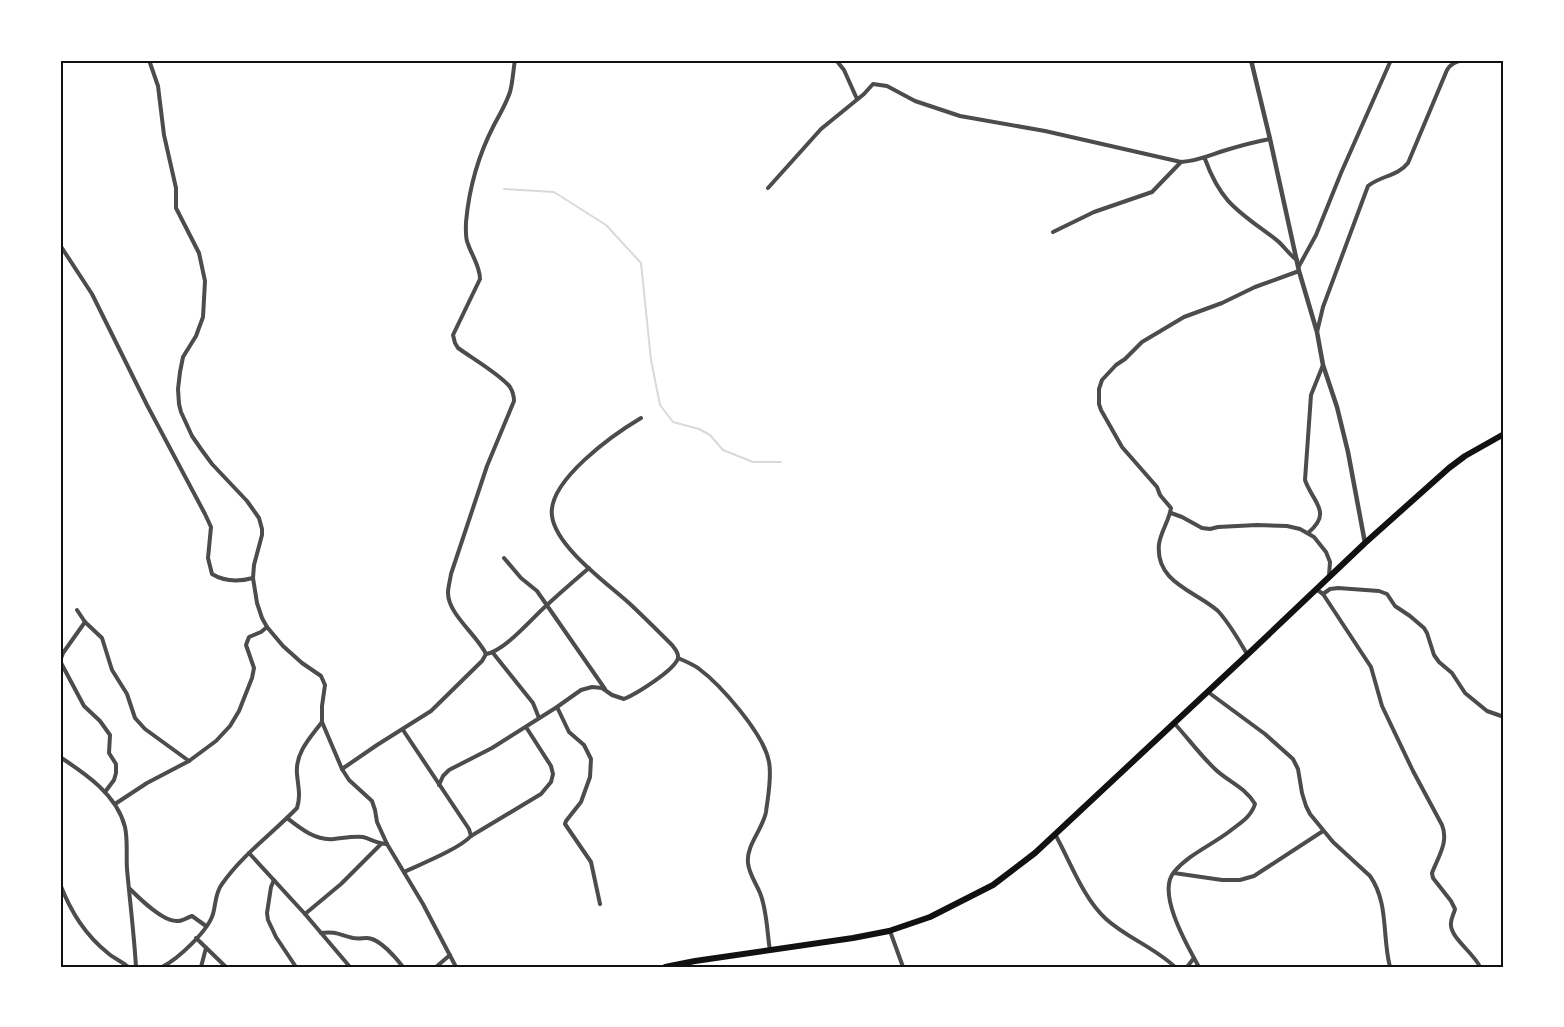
<svg xmlns="http://www.w3.org/2000/svg" width="1564" height="1027" font-family="'Noto Serif',serif">
<style>
.lines{fill:none;stroke-linecap:round;stroke-linejoin:round}
.stream{stroke:#d9d9d9;stroke-width:2}
.minor{stroke:#4c4c4c;stroke-width:4}
.tertiary{stroke:#4c4c4c;stroke-width:4.5}
.trunk{stroke:#111;stroke-width:6}
.neatline{fill:none;stroke:#111;stroke-width:2}
</style>
<rect width="100%" height="100%" fill="#fff"/>
<g class="lines">
<path class="stream" d="M504,189L554,192L606,225L641,263L651,360L660,405L673,422L699,429L710,435L723,450L753,462H781"/>
<g class="minor">
<path d="M149,60L158,86L164,135L176,188V208L199,253L205,281L203,317L196,336L183,357L180,372L178,389L179,404L181,412L192,436L201,449L212,464L247,501L259,518L262,529V535L254,565L253,578L257,603L262,618L267,627L283,646L302,663L321,676L325,685L322,706V722L342,769L349,780L372,801L375,810L377,822L387,844L423,904L456,967"/>
<path d="M836,60L844,70L857,99"/>
<path d="M1205,159C1221,203 1238,211 1274,238C1283,244 1288,254 1297,260"/>
<path d="M768,188L821,129L864,94L873,84L887,86L915,101L960,116L1045,131L1181,162C1198,161 1208,156 1223,151C1239,146 1254,142 1270,139"/>
<path d="M1053,232L1094,212L1152,192L1181,162"/>
<path d="M60,245L92,294L147,405L205,514L211,527L208,558L212,574C225,582 238,582 253,578"/>
<path d="M1299,266L1316,235L1341,173L1391,60"/>
<path d="M1317,332L1323,307L1368,186C1380,176 1398,176 1408,163L1447,70C1451,63 1456,62 1463,60"/>
<path d="M1171,513L1182,517L1202,528L1210,529L1218,527L1257,525L1287,526L1300,529L1314,537L1326,552L1330,562L1329,576"/>
<path d="M1308,533C1333,512 1313,503 1305,480L1311,395L1323,365"/>
<path d="M504,558L521,578L537,591L605,689"/>
<path d="M1316,589L1323,594L1371,667L1382,706L1413,771L1442,825C1449,842 1438,857 1432,873L1433,878L1451,901L1455,909C1454,914 1451,918 1451,923C1449,937 1474,953 1480,967"/>
<path d="M1323,594L1330,589L1338,588L1379,591L1387,594L1395,606L1410,616L1424,628L1427,633L1434,655L1439,662L1452,673L1465,693L1487,711L1504,717"/>
<path d="M77,610L85,622L102,638L112,670L127,694L135,718L145,729L189,761"/>
<path d="M85,622L63,653L60,661L84,706L100,721L110,735L109,753L116,764V773L114,780L105,792"/>
<path d="M493,653L533,703L539,718"/>
<path d="M486,654C477,635 448,614 448,593C448,587 450,581 451,574L487,466L514,401C514,396 513,392 510,387C501,375 472,358 458,348L455,343L453,335L480,279C480,266 472,256 468,244C465,238 466,229 466,222C469,189 479,154 494,125C500,114 506,104 510,92C513,81 513,71 515,60"/>
<path d="M1247,654C1238,639 1230,624 1218,611C1196,591 1155,583 1159,544C1161,531 1169,521 1171,508L1160,495L1157,487L1122,447L1101,410L1099,404V389L1102,380L1116,365L1125,359L1142,342L1184,317L1222,303L1255,287L1299,271"/>
<path d="M678,658C685,661 692,664 698,668C721,685 764,734 769,762C772,777 768,796 766,812C763,829 746,845 748,863C749,874 756,883 760,893C767,910 767,932 770,951"/>
<path d="M1208,692L1265,734L1293,759L1298,769L1302,793L1306,806L1310,814L1333,842L1370,876C1389,903 1382,937 1390,967"/>
<path d="M557,707L569,732L584,745L591,759L590,777L581,802L566,821L565,824L591,862L600,904"/>
<path d="M1174,723C1188,738 1200,755 1216,770C1229,782 1246,788 1255,804C1251,817 1240,823 1230,831C1212,845 1189,854 1174,872C1156,893 1188,947 1199,967"/>
<path d="M403,730L469,829L471,836C459,849 421,864 404,872"/>
<path d="M60,757C86,774 117,795 125,827C128,841 126,855 127,869C130,902 134,934 136,967"/>
<path d="M342,769L377,745L431,711L482,661L486,654C505,651 532,618 547,605C561,592 575,580 589,568"/>
<path d="M439,785L443,776L449,770L492,748L557,707L581,690L592,687L602,688L612,695L624,699C636,694 675,670 678,658C679,653 675,649 672,645C658,631 644,617 629,603C607,583 556,547 552,516C547,481 614,434 641,418"/>
<path d="M115,804L147,783L189,761L216,741L230,726L239,711L252,678L254,668L246,645L249,637L261,632L267,627"/>
<path d="M287,818C301,829 316,841 334,839C344,838 353,836 363,837C371,839 378,844 387,844"/>
<path d="M1055,834C1070,861 1083,898 1106,919C1127,938 1154,947 1175,967"/>
<path d="M471,836L541,794L551,782L553,774L551,766L526,727"/>
<path d="M249,853L305,914L350,967"/>
<path d="M1174,873L1222,880H1240L1254,876L1323,831"/>
<path d="M274,880L271,887L267,913L268,920L276,937L296,967"/>
<path d="M60,884C71,912 85,935 109,954C115,959 123,962 128,967"/>
<path d="M130,889C140,899 164,923 178,921C183,921 188,917 192,916L206,926"/>
<path d="M305,914L341,884L381,844"/>
<path d="M890,931L903,967"/>
<path d="M321,933C336,931 340,935 353,938C359,939 362,938 367,938C379,938 396,958 403,967"/>
<path d="M196,938L226,967"/>
<path d="M162,967C178,959 208,931 213,914C216,904 215,893 222,884C243,854 273,833 297,808C301,796 298,786 297,774C295,753 310,738 322,722"/>
<path d="M201,967L206,948"/>
<path d="M436,967L450,955"/>
<path d="M1187,967L1194,958"/>
</g>
<path class="tertiary" d="M1251,60L1270,139L1299,271L1317,332L1323,365L1337,407L1348,452L1365,543"/>
<path class="trunk" d="M665,967L695,961L853,938L889,931L930,917L993,885L1035,853L1247,655L1365,543L1449,468L1465,456L1504,434"/>
</g>
<rect width="1564" height="1027" fill="none" stroke="#ffffff" stroke-width="123"/>
<rect x="62" y="62" width="1440" height="904" class="neatline"/>
</svg>
